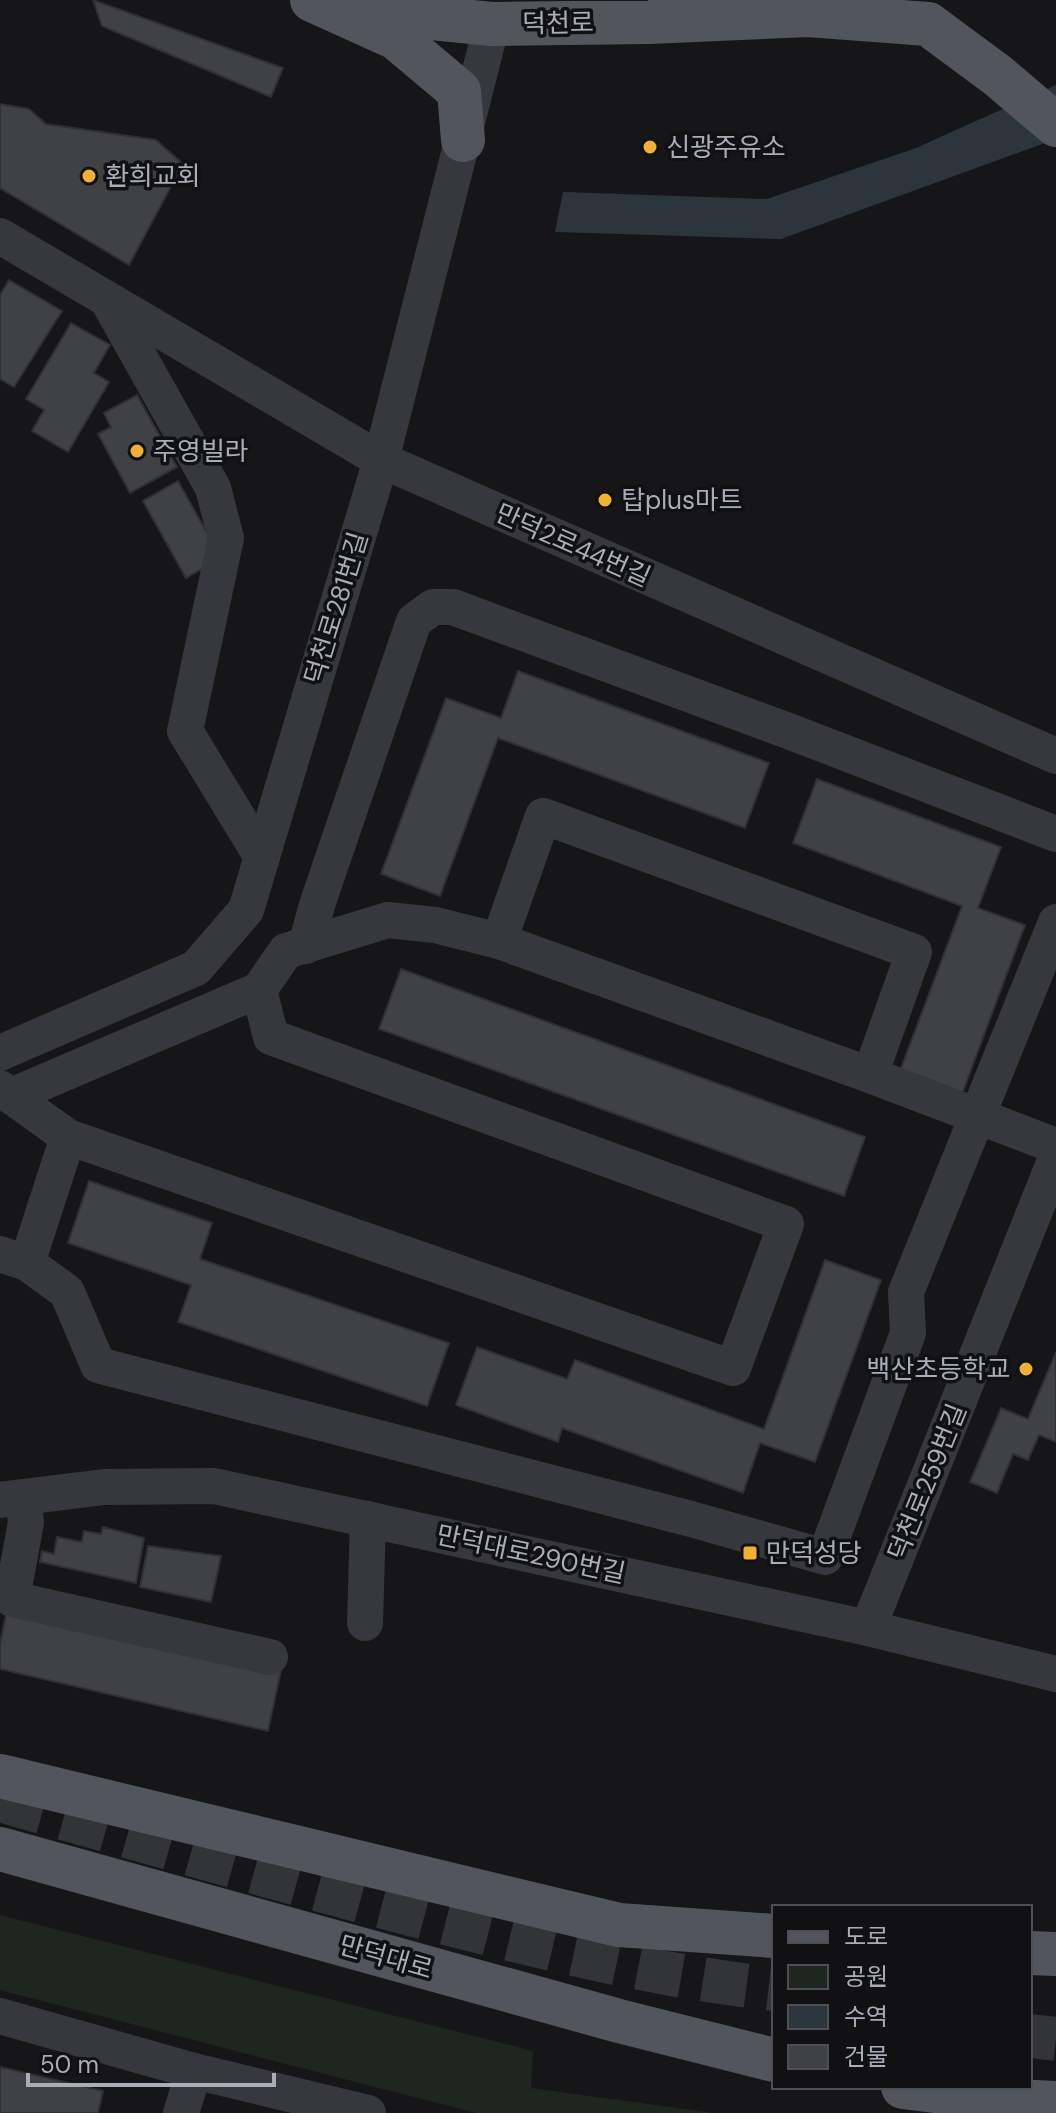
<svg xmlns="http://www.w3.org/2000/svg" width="1056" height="2113" font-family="'DM Sans','Noto Sans KR',sans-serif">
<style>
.green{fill:#1e261f}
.water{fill:#2c353c}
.building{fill:#404145;stroke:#303034;stroke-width:2}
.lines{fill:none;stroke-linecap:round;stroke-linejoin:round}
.highway-tunnel{stroke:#333438;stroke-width:44;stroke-dasharray:44 22;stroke-linecap:butt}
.minor{stroke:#37383d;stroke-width:36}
.major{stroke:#53555c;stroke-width:44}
.poi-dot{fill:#f2b134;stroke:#111113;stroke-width:3}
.labels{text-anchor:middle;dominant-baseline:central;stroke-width:7;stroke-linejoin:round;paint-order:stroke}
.street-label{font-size:26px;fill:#a8adb8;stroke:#111113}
.poi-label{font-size:26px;fill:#a8adb8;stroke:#111113;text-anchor:start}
</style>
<rect width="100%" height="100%" fill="#161618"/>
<path class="green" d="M0,1915L533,2051L531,2088L714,2113H476L0,1990Z"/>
<path class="water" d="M1056,85V139L781,239L555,232L563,192L767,199L916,148Z"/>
<g class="building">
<path d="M93,0L283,68L271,97L102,26Z"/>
<path d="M0,104L29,109L46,124L156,140L183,164L129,265L0,188Z"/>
<path d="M9,280L62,311L14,387L0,379V295Z"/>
<path d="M71,323L110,345L94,373L109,382L68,452L32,431L44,410L26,399Z"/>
<path d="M137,395L177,467L130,493L98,434L111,427L104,413Z"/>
<path d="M178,481L211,540L203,568L186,578L143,501Z"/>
<path d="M518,671L769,763L745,828L498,738L440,896L381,874L446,698L501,718Z"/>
<path d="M817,779L1001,847L978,908L1025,925L962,1094L900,1071L962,906L793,843Z"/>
<path d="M401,969L865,1137L844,1196L379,1029Z"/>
<path d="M89,1181L212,1223L200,1259L449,1343L427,1406L178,1322L191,1285L68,1243Z"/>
<path d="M825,1260L881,1280L815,1462L760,1443L743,1493L562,1428L558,1442L456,1405L477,1347L567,1379L575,1360L764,1429Z"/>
<path d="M1056,1352V1442L1039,1435L1028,1460L1013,1454L997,1493L970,1482L1001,1408L1028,1419Z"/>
<path d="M103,1527L144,1538L136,1583L40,1562L42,1551L54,1554L57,1537L82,1542L84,1531L101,1534Z"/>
<path d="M148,1546L221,1556L211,1602L140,1587Z"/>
<path d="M8,1605L281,1670L268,1731L0,1669V1644Z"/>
<path d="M0,2067L103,2091L98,2113H0Z"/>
</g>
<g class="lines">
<g class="highway-tunnel">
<path d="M0,1800C145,1841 289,1883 434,1920C547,1949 658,1976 774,1989"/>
<path d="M1030,2036L1056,2039"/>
</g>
<g class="minor">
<path d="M0,236L381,460L1056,756"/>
<path d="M108,301L213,488L226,538L185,731L262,857"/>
<path d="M499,941L543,816L914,952L870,1075"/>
<path d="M306,946L317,905L414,621L433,607H453L791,732L1056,834"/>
<path d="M259,990L286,951L388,920L435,925L499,941L870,1075L1056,1146"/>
<path d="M0,1053L196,968L246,910L381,460L492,24"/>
<path d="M0,1088L68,1137L27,1263L0,1254"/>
<path d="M11,1096L259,990L271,1037L786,1224L733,1368L68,1137"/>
<path d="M27,1263L67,1292L98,1365L691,1519L825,1557L908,1333L906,1292L1056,922"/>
<path d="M23,1497L26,1522L12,1599L270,1657"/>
<path d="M0,1500L104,1487L214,1486L868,1628L1056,1674"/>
<path d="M365,1623L368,1519"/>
<path d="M868,1628L1056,1158"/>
<path d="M0,2016L194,2071L368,2113"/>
<path d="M181,2113L194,2071"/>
</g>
<g class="major">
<path d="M312,0L396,38L459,91L463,140"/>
<path d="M363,0L432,18L492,24L649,22L808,15L928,24L997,75L1056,125"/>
<path d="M0,1776L619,1925L774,1936"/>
<path d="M0,1849L619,2021L774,2060"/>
<path d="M1030,1953L1056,1954"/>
<path d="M903,2087L1015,2101L1056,2103"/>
</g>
</g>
<g class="poi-dot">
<circle cx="650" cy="147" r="8"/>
<circle cx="89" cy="176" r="8"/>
<circle cx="137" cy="451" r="8"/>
<circle cx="605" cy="500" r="8"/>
<circle cx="1026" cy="1369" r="8"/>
<rect x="742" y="1545" width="16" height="16" rx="4"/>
</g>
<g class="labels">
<g class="street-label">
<text transform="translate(558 23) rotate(-1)">덕천로</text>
<text transform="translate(573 545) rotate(24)">만덕2로44번길</text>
<text transform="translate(336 608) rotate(-73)">덕천로281번길</text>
<text transform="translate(927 1482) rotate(-68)">덕천로259번길</text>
<text transform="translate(531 1554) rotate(12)">만덕대로290번길</text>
<text transform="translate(386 1957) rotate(16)">만덕대로</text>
</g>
<g class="poi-label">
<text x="666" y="147">신광주유소</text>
<text x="105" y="176">환희교회</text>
<text x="153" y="451">주영빌라</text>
<text x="621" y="500">탑plus마트</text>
<text x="1010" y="1369" text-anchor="end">백산초등학교</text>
<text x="766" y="1553">만덕성당</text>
</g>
</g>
<rect x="772" y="1905" width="260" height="184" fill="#111113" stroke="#4d4f55" stroke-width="2"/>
<rect x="788" y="1931" width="40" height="12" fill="#53555c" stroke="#4d4f55" stroke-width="2"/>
<text x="844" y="1945" font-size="24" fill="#a8adb8">도로</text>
<rect x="788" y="1965" width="40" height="24" fill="#1e261f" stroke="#4d4f55" stroke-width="2"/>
<text x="844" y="1985" font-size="24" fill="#a8adb8">공원</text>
<rect x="788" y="2005" width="40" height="24" fill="#2c353c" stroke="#4d4f55" stroke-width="2"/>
<text x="844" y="2025" font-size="24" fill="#a8adb8">수역</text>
<rect x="788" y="2045" width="40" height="24" fill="#404145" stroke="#4d4f55" stroke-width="2"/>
<text x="844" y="2065" font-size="24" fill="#a8adb8">건물</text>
<path d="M28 2073v12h246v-12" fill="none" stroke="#a8adb8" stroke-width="4"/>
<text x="40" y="2073" font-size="24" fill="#a8adb8" stroke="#111113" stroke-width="6" paint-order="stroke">50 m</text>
</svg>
